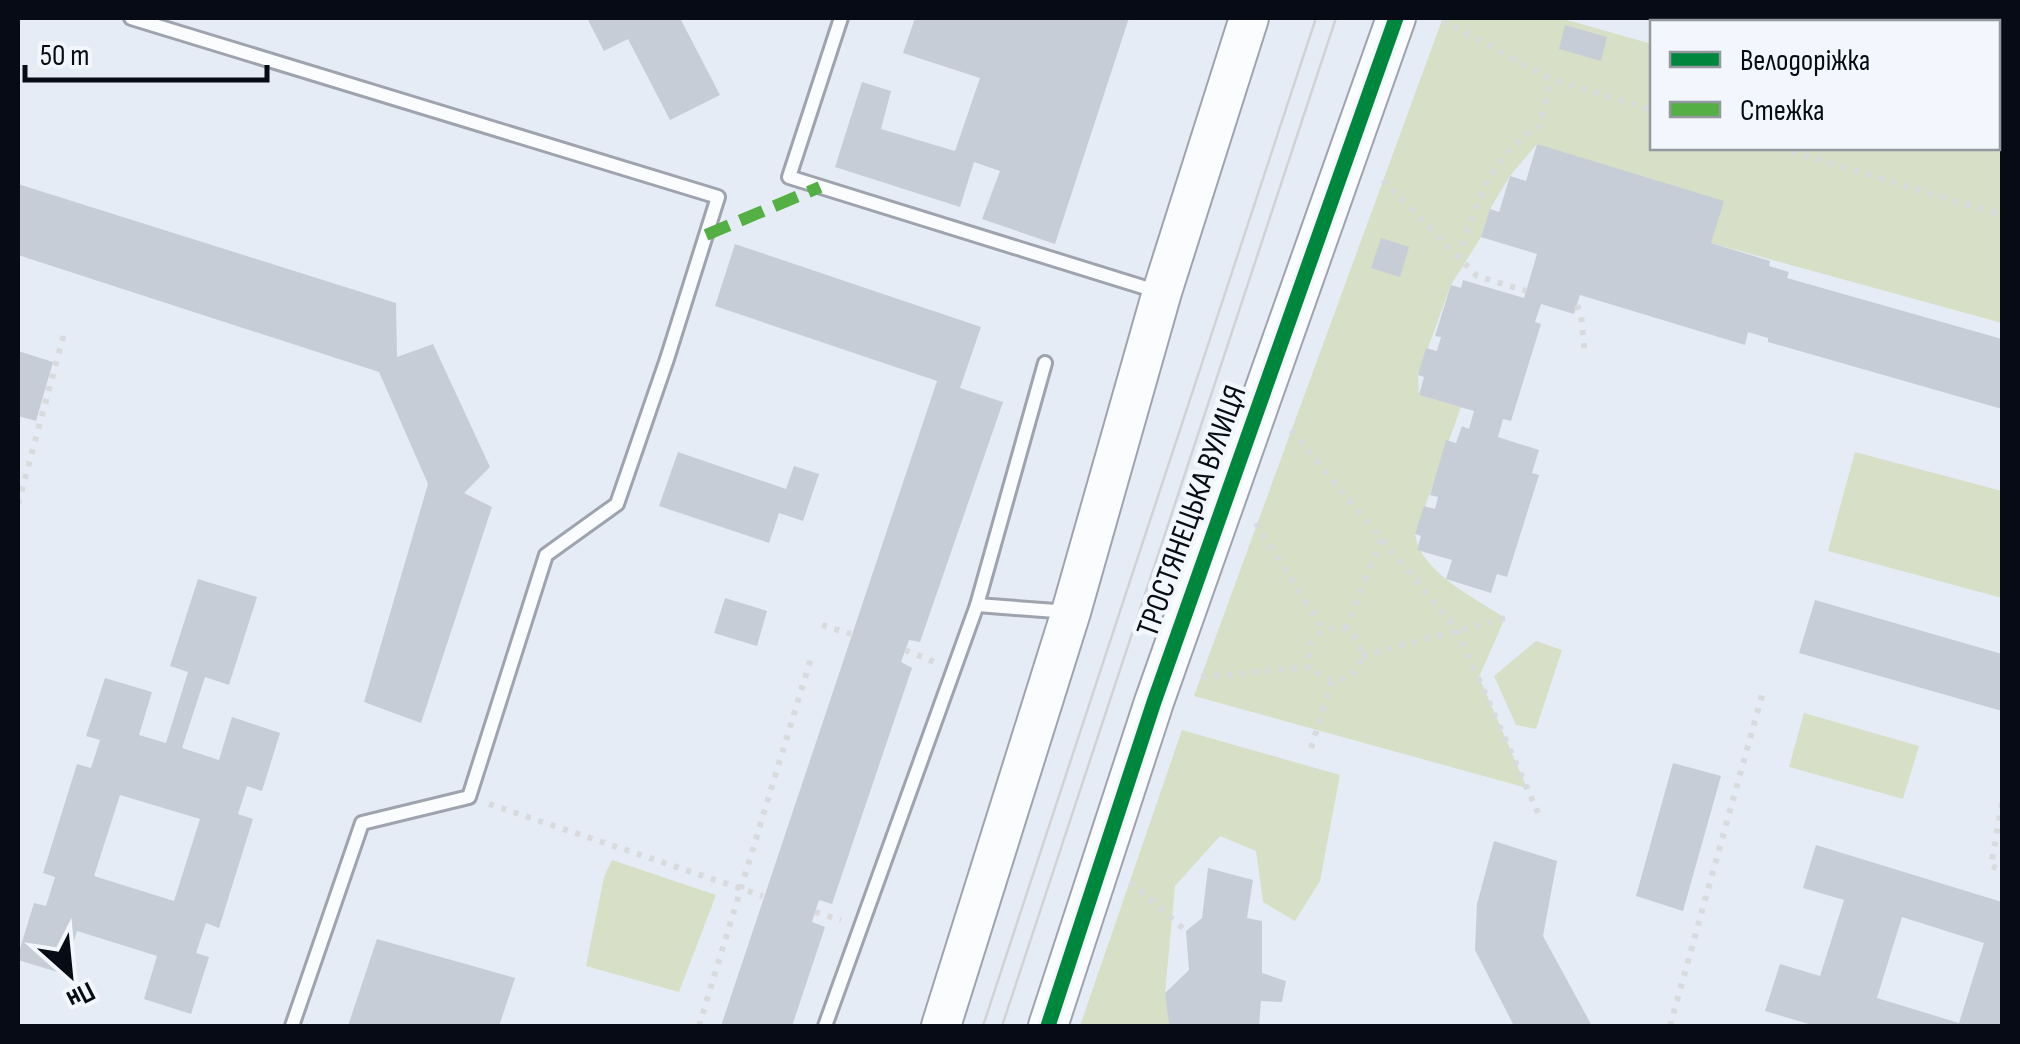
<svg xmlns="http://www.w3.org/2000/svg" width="2020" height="1044" font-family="'Sofia Sans Condensed',sans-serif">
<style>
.green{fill:#d7dfc7}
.building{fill:#c7cdd7;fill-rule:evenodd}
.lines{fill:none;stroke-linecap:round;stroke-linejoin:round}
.lane-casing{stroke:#9ea3ad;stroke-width:18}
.secondary-casing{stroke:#9ea3ad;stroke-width:42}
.primary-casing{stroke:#9ea3ad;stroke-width:45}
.path{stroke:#d8dadd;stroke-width:6;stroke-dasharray:5 8;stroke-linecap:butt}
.lane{stroke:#fbfcfe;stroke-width:12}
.secondary{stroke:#fbfcfe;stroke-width:38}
.primary{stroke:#fbfcfe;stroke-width:40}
.tram{stroke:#d1d2d6;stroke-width:2.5}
.quiet{stroke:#54b044;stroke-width:12;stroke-dasharray:25 12;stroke-linecap:butt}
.cycleway-casing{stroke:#f3f7fd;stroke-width:21}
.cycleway{stroke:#00873e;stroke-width:15}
.labels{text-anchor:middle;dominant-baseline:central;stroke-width:9;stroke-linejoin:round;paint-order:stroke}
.street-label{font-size:32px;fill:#060b15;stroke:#f3f7fd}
</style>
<rect width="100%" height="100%" fill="#e6ecf6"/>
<g class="green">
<path d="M1447,18H1560L1652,44V148L2002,146V323L1711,243L1537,144L1510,176L1490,209L1481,237L1451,285L1418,375L1419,395L1461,407L1415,534C1421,573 1474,597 1505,618L1479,677L1527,788L1194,696L1442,20Z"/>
<path d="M1855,452L2002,491V598L1828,551Z"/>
<path d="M1536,641L1562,650L1536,729L1516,725L1494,676Z"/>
<path d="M1804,713L1919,746L1903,799L1789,767Z"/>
<path d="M1182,730L1340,775L1320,881L1295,921L1263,902L1256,851L1220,836L1175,886L1165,993L1171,1026H1080Z"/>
<path d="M612,860L716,895L679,992L586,966L604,877Z"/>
</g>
<g class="building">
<path d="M587,18H680L720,95L670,120L628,39L604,51Z"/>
<path d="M915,18H1129L1055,244L982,219L1000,171L974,162L960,207L835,167L862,82L891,91L881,129L955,151L980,78L903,53Z"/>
<path d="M1565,25L1607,37L1601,61L1559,49Z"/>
<path d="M1537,144L1724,201L1711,243L1770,261L1769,266L1789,272L1787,278L2002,339V409L1768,342V338L1748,332L1745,345L1580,295L1574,314L1541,304L1535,322L1541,324L1511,421L1503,419L1498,437L1539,450L1532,473L1539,475L1507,577L1497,574L1491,593L1446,579L1452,560L1417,550L1421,536L1415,534L1424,506L1435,509L1438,497L1430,495L1446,440L1456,443L1462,426L1469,429L1474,411L1419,395L1424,377L1418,375L1426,348L1437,351L1441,337L1435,336L1451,285L1461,288L1463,280L1524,298L1537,254L1481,237L1490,209L1499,212L1510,176L1526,181Z"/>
<path d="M18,184L396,303L397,357L433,344L490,467L464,493L492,507L421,723L364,702L428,484L379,372L18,255Z"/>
<path d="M1381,238L1409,247L1400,277L1371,268Z"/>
<path d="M735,244L981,327L960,388L1003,402L920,642L909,640L901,662L912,668L832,904L819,900L812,922L825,927L792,1026H721L937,381L715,306Z"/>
<path d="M18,351L53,362L36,421L18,416Z"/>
<path d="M678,452L786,489L794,466L819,474L803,521L779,513L769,543L659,506Z"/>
<path d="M198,579L257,597L229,685L205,677L182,748L219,760L232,717L280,733L262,791L247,786L238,814L253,819L219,928L206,923L196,953L209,957L191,1014L144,999L157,956L77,931L64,974L18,960V955L34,903L46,906L55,877L43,873L77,764L91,768L100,740L86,736L105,678L152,692L139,735L166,743L188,672L170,666ZM120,795L200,819L174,901L94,876Z"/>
<path d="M725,598L767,611L757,646L714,633Z"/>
<path d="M1815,600L2002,654V711L1799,653Z"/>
<path d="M1673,763L1721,776L1683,911L1636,896Z"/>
<path d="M1494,841L1557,861L1543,936L1592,1026H1514L1475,950L1477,904Z"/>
<path d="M1816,845L2002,902V1026H1815L1765,1011L1780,964L1820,976L1844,900L1803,888ZM1902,917L1984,943L1959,1023L1877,998Z"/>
<path d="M1208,868L1253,880L1247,918L1262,921V973L1286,981L1282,1002L1261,1001L1259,1026H1171L1169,1024L1165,993L1189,970L1186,931L1202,918Z"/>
<path d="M377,939L515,978L499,1026H348Z"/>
</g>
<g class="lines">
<g class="lane-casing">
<g id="lane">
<path d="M131,18L718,197L667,359L617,504L546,555L469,797L362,823L292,1026"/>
<path d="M841,18L789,177L1159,292"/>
<path d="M977,605L1069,612"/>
<path d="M825,1026L977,605L1045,363"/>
</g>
</g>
<g class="secondary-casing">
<g id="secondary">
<path d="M941,1026L1071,612L1162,292L1249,18"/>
<path d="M1048,1026L1154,702L1396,18"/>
</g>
</g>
<g class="primary-casing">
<g id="primary">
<path d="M1748,18L1766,22"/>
<path d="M1998,88L2002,89"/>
</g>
</g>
<g class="path">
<path d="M1442,20L1551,79L1652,110"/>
<path d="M1779,148L2002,215"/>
<path d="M1383,180L1477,276L1526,291"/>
<path d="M1458,258C1477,204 1488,157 1540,126L1551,79"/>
<path d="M1577,305L1581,315L1585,355"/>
<path d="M1291,430L1457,630L1538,813"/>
<path d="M18,504L64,334"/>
<path d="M1256,523L1323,629"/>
<path d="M822,625L851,634"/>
<path d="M1346,629L1381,539"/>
<path d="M905,650L934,662"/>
<path d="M1362,656L1505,618"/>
<path d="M1201,677L1311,667C1344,702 1383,656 1346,629C1319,624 1303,642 1311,667"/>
<path d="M1311,748L1332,681"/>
<path d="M2002,803L1991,866L2002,870"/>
<path d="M489,804L763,896"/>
<path d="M1130,882L1186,931"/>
<path d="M815,912L841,920"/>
<path d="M699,1026L811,658"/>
<path d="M1670,1026L1763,692"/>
</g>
<use href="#lane" class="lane"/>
<use href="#secondary" class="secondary"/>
<use href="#primary" class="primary"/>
<g class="tram">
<path d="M983,1026L1316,18"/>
<path d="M1002,1026L1336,18"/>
</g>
<path class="quiet" d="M706,235L820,187"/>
<g class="cycleway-casing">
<path id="cycleway" d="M1048,1026L1154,702L1396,18"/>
</g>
<use href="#cycleway" class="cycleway"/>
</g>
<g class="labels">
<g class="street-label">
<text transform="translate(1192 511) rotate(-70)">ТРОСТЯНЕЦЬКА ВУЛИЦЯ</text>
</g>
</g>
<rect width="2020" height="1044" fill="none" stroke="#060b15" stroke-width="40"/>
<rect x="1650" y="20" width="350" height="130" fill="#f3f7fd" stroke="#9499a0" stroke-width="2.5"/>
<rect x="1670" y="52" width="50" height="15" fill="#00873e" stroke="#9499a0" stroke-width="2.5"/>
<text x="1740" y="70" font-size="30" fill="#060b15">Велодоріжка</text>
<rect x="1670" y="102" width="50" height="15" fill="#54b044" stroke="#9499a0" stroke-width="2.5"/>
<text x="1740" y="120" font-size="30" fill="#060b15">Стежка</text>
<g transform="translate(70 974) rotate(153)" stroke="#f3f7fd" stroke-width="8" paint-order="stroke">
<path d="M0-8L18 38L0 25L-18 38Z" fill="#060b15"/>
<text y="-15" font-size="28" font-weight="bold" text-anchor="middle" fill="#060b15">Пн</text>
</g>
<path d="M25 65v15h242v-15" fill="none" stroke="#060b15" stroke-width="5"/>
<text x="40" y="65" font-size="30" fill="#060b15" stroke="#f3f7fd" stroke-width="8" paint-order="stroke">50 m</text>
</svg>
